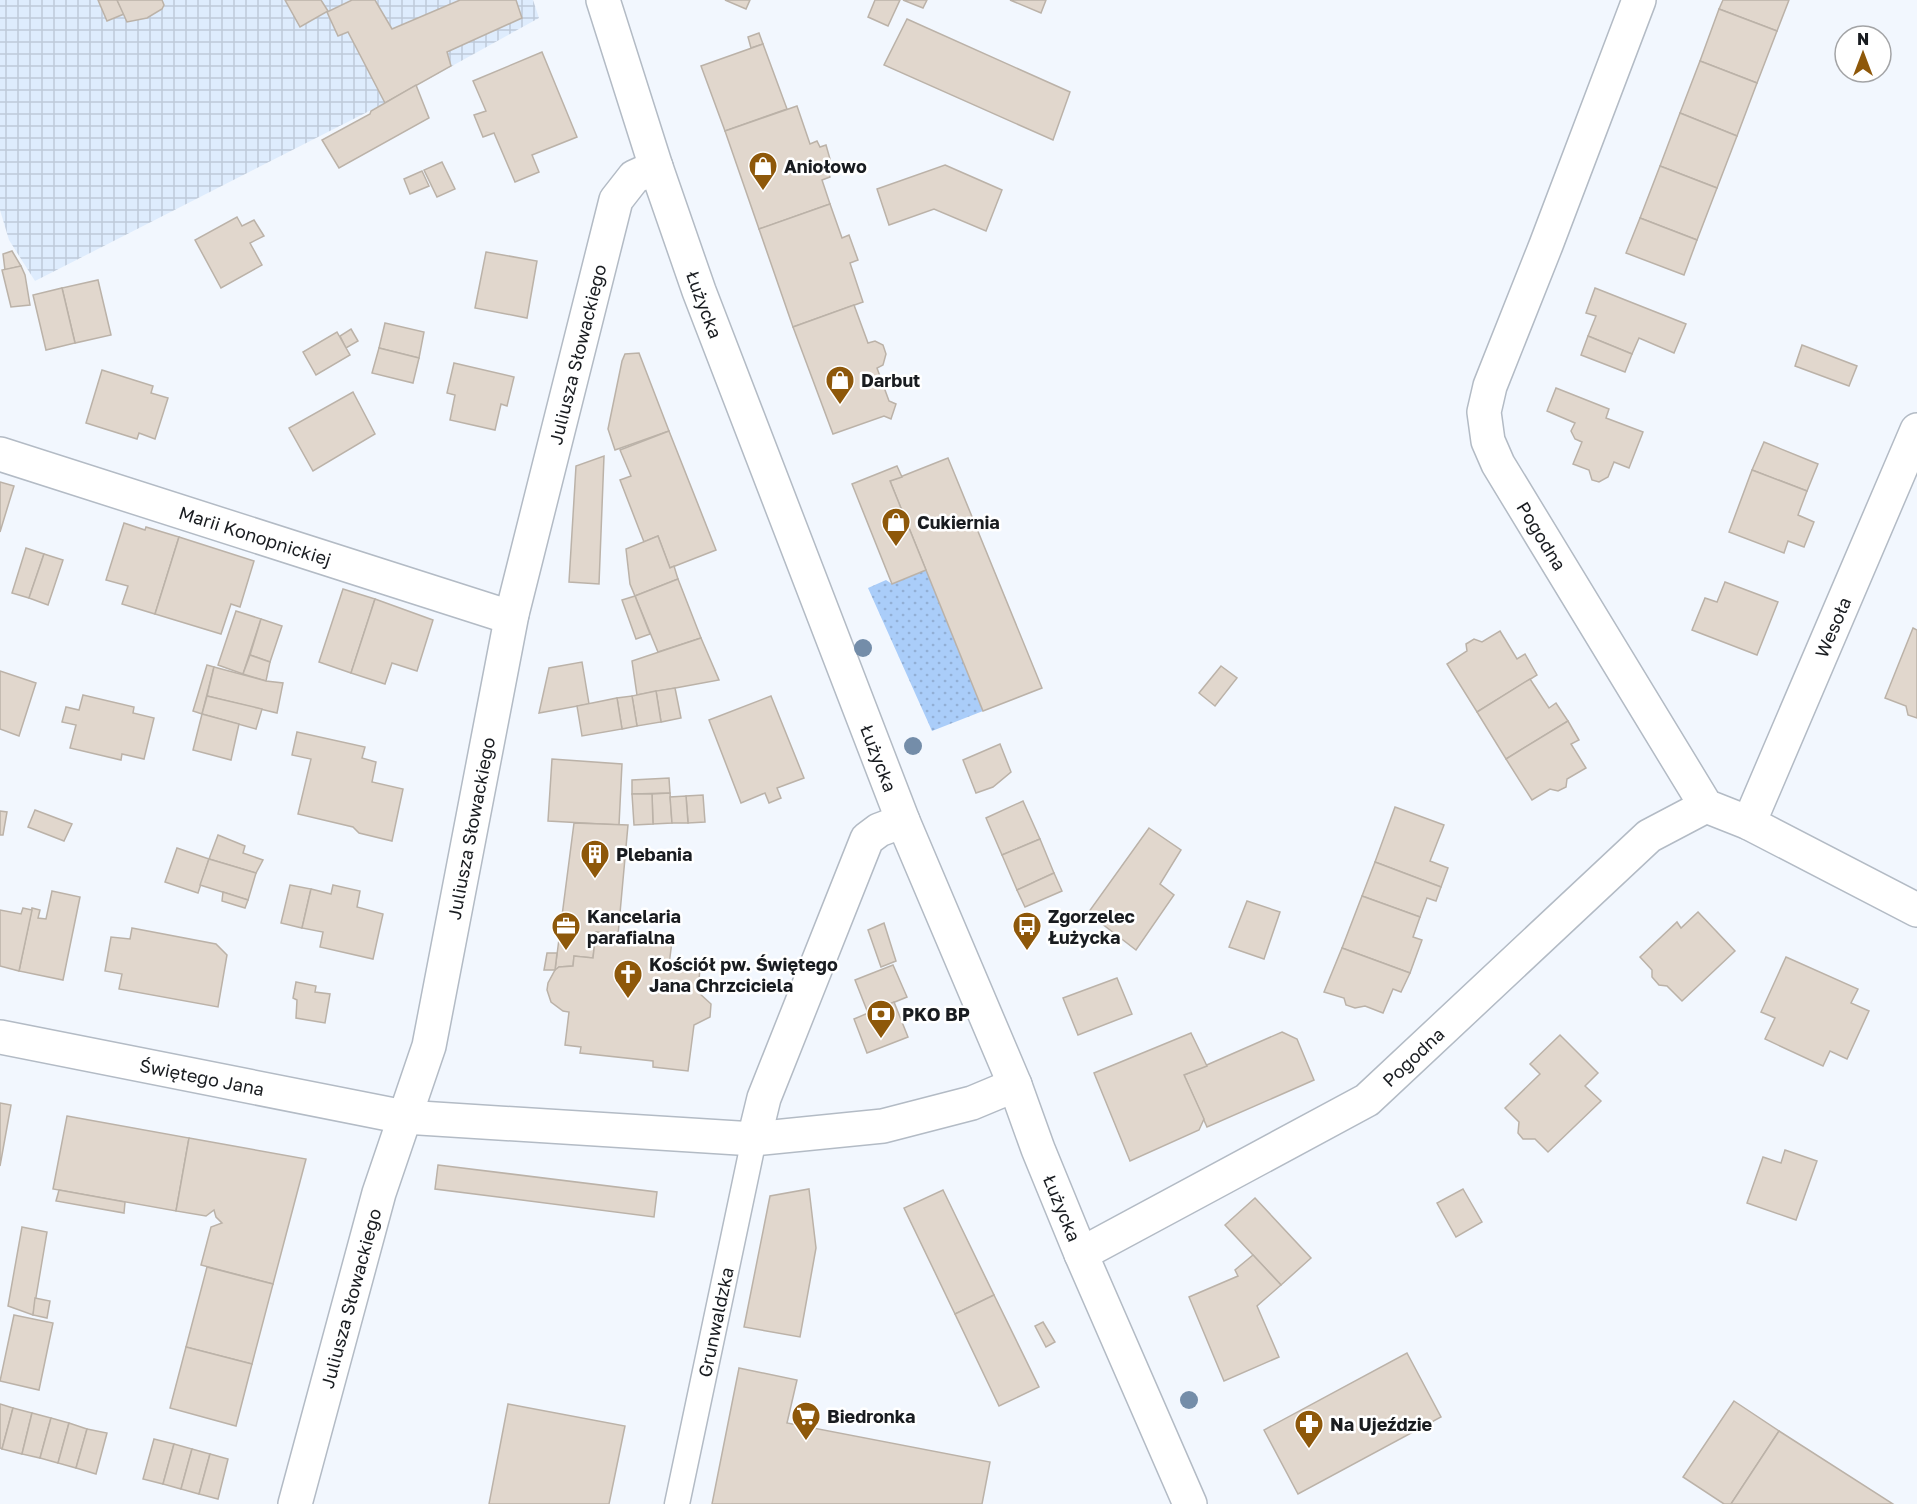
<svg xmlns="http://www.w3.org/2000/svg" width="1917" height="1504" font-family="'Golos Text',sans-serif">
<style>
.industrial{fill:url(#industrial-grid)}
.grass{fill:url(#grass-dots)}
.building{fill:#e1d7cd;stroke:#bbb2a8;stroke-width:1.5}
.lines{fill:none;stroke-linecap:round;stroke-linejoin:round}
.lane-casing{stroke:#b3bbc5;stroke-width:27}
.street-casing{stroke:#b3bbc5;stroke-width:36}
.secondary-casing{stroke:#b3bbc5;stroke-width:36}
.lane{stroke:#fff;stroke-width:24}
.street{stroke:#fff;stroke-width:33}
.secondary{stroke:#fff;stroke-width:33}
.tree{fill:#748da9}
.labels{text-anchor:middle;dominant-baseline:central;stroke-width:5;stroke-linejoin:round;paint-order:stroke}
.poi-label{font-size:18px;font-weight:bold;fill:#191c20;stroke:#fff;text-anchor:start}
.street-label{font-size:18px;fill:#191c20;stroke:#fff}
</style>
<defs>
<pattern id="industrial-grid" width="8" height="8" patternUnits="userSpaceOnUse" patternTransform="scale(1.5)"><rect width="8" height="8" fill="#deecfd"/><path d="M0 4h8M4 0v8" fill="none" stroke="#becad9"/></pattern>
<pattern id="grass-dots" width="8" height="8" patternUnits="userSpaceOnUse" patternTransform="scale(1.5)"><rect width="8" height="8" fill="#aacdf9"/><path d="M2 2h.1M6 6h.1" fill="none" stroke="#92afd5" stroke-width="1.8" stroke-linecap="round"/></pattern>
</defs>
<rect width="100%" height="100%" fill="#f2f7fe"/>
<path class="industrial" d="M0,0H533L539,18L385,103L35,281L9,240L0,210Z"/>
<path class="grass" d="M926,570L983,711L932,731L868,588L886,580L892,584Z"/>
<g class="building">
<path d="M98,0H117L124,14L107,21Z"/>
<path d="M117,0H162L164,5L162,9L147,18L127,22Z"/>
<path d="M285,0H321L328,11L300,27Z"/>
<path d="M352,0H375L392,29L460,0H516L522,18L447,52L451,66L385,103L348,32L338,36L327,12Z"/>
<path d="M725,0H750L746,9Z"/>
<path d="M875,0H900L888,26L868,17Z"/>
<path d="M903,0H927L923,8Z"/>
<path d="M1010,0H1046L1041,13Z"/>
<path d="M1723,0H1789L1777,31L1719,9Z"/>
<path d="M1719,9L1777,31L1757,83L1700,61Z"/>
<path d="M907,19L1070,92L1053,140L884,65Z"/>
<path d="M759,33L763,44L751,48L748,37Z"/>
<path d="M763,44L787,109L725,131L701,66Z"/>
<path d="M542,52L577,137L532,155L539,172L515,182L494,133L483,137L474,115L486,111L473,81Z"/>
<path d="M1700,61L1757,83L1737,136L1680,113Z"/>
<path d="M416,85L429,118L339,168L322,140L370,114L371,111Z"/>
<path d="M797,106L810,144L817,141L820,147L826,145L830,159L825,161L830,177L822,180L830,204L759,229L725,131Z"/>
<path d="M1680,113L1737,136L1717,188L1660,166Z"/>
<path d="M442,162L455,189L437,197L424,170Z"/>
<path d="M945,165L1002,190L986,231L934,209L889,225L877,189Z"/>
<path d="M1660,166L1717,188L1697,240L1640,218Z"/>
<path d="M422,171L429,186L410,194L404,179Z"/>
<path d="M830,204L842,238L849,235L858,260L850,263L863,302L793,327L759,229Z"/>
<path d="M237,217L242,226L254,220L264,236L250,243L262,265L221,288L195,240Z"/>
<path d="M1640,218L1697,240L1684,275L1626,253Z"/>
<path d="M12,251L21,266L5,270L3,254Z"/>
<path d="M486,252L537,261L527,318L475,308Z"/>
<path d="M21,266L25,275L30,305L11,307L2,270Z"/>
<path d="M98,280L111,335L75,343L62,288Z"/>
<path d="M62,288L75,343L46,350L33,295Z"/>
<path d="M1595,288L1686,324L1674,353L1639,338L1632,354L1588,336L1596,316L1586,313Z"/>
<path d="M854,305L868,343L875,341L883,345L886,354L883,365L877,368L889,401L896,404L891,419L884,416L833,434L793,327Z"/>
<path d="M385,323L424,332L419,358L379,348Z"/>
<path d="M351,329L358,341L346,348L340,336Z"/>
<path d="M337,332L350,355L316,375L303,352Z"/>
<path d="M1588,336L1632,354L1625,372L1581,355Z"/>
<path d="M1802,345L1857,366L1849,386L1795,366Z"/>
<path d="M379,348L419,358L413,383L372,373Z"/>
<path d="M639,353L669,431L615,450L608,429L622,361L625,354Z"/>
<path d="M454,363L514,377L507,406L501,404L495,430L450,420L455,395L447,393Z"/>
<path d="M102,370L153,386L151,393L168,398L155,439L139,433L137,439L86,423Z"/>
<path d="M1556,388L1609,409L1606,418L1643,432L1629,468L1614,462L1608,477L1599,482L1592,480L1589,470L1573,464L1582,442L1575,439L1571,431L1575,423L1547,411Z"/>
<path d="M353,392L375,434L313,471L289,428Z"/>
<path d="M669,431L716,550L670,568L658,536L644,542L620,480L631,476L620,450Z"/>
<path d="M1764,442L1818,464L1807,491L1752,470Z"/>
<path d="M604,456L599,584L569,582L576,466Z"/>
<path d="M948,458L1042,688L983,711L890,481Z"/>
<path d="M897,466L902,477L890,481L926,570L892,584L852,484Z"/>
<path d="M1752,470L1807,491L1798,515L1814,522L1804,547L1788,541L1784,553L1729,532Z"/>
<path d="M0,482L14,486L0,532Z"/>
<path d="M124,523L145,530L146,527L179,537L155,614L122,604L128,586L106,580Z"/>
<path d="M658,536L670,568L674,566L678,579L635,596L630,584L626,549Z"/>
<path d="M179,537L254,561L240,607L231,604L221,634L155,614Z"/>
<path d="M26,548L44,554L29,598L12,593Z"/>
<path d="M44,554L63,560L48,605L29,598Z"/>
<path d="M678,579L701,638L658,652L635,596Z"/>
<path d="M1725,582L1778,602L1757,655L1692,630L1705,598L1717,602Z"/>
<path d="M343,589L375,599L351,673L319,662Z"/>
<path d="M635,596L650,634L636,639L622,600Z"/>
<path d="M375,599L433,620L417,671L392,663L385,684L351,673Z"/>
<path d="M236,611L261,619L243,674L218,665Z"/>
<path d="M261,619L282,626L270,662L250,655Z"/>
<path d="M1913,628L1917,630V718L1908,715L1906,706L1885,698Z"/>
<path d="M1500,631L1517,659L1525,654L1537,675L1477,712L1447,664L1467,651L1466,644L1474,639L1482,642Z"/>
<path d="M701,638L719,680L637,695L632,661Z"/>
<path d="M250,655L270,662L266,681L243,674Z"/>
<path d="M582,662L589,704L539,713L549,668Z"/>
<path d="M207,665L214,667L202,714L193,711Z"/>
<path d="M1221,666L1237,678L1215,706L1199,693Z"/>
<path d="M214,667L266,681L283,683L277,713L207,696Z"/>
<path d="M0,671L36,683L19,736L0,729Z"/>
<path d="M1530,679L1549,708L1556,703L1568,721L1506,759L1477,712Z"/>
<path d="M675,688L681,718L661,722L656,691Z"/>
<path d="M656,691L661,722L637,726L632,696Z"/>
<path d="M83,695L134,707L133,713L154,718L144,759L122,754L121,760L70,748L76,725L62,722L66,707L79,710Z"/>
<path d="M207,696L262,709L256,729L202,714Z"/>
<path d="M632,696L637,726L622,729L617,698Z"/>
<path d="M771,696L804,778L777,788L781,798L769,803L765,793L741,803L709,720Z"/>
<path d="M617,698L622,729L582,736L577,706Z"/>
<path d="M202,714L239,724L231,760L193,750Z"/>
<path d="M1568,721L1579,740L1571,744L1586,768L1567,779L1566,787L1558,791L1550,789L1532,800L1506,759Z"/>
<path d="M297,732L365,747L362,758L376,762L372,782L403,789L392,841L359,833L353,827L298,814L311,759L292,755Z"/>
<path d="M1000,744L1011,772L993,787L976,793L963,760Z"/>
<path d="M552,759L622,764L619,825L548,821Z"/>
<path d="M669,778L670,793L632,794V780Z"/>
<path d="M670,793L672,823L653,824L652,794Z"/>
<path d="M632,794H652L653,824L634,825Z"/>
<path d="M703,795L705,822L688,823L686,796Z"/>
<path d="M686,796L688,823H672L670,797Z"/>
<path d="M1023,801L1040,839L1002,855L986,818Z"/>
<path d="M1395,807L1444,825L1430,861L1448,868L1441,887L1375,862Z"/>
<path d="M35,810L72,824L64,841L28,827Z"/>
<path d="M0,811L7,812L3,835H0Z"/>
<path d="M574,823L628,825L618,935L596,932L593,958L574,956L573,966L559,967L555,970Z"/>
<path d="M1149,828L1181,850L1160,884L1174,895L1136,950L1088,913Z"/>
<path d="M218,835L245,846L243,853L263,860L256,873L209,859Z"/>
<path d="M1040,839L1054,873L1017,890L1002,855Z"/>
<path d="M177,848L209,859L198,893L165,882Z"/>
<path d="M209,859L256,873L248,900L200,885Z"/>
<path d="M1375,862L1441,887L1436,901L1427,898L1420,917L1362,896Z"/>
<path d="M1054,873L1062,891L1025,907L1017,890Z"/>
<path d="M290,885L311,889L302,928L281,923Z"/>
<path d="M333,885L360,891L357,907L383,914L373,959L320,947L323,932L302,928L311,889L331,894Z"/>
<path d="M52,891L80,897L63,980L19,971L32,908L40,910L38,918L46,919Z"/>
<path d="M223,892L248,900L245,908L222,901Z"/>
<path d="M1362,896L1420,917L1413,937L1422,940L1410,973L1342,948Z"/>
<path d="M1247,901L1280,912L1264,959L1229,947Z"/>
<path d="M23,908L32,910L19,971L0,966V910L21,914Z"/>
<path d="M1698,912L1735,951L1682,1001L1667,986L1659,985L1652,977V970L1640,957L1677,922L1681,928Z"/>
<path d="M884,923L896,961L881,967L868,930Z"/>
<path d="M132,928L216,944L227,955L218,1007L119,989L122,974L105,971L111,937L130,939Z"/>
<path d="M596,932L672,941L669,965L700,968L698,992L711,1004L710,1017L694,1025L688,1071L653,1067V1061L580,1053L581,1047L565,1045L569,1012L563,1011L551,1002L547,990L548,983L555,970L559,967L573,966L574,956L593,958Z"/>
<path d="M1342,948L1410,973L1401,992L1393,989L1383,1013L1365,1006L1355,1008L1346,1005L1344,998L1324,992Z"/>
<path d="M547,953H557L555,970H544Z"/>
<path d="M1786,957L1858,989L1851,1003L1869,1011L1847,1059L1830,1051L1823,1066L1765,1039L1775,1018L1761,1012Z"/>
<path d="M893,965L907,997L868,1013L855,980Z"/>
<path d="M1117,978L1132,1014L1078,1035L1063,998Z"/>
<path d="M296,982L316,986L315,992L330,994L325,1023L296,1018L297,1000L293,998Z"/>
<path d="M894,1002L908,1037L867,1053L854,1019Z"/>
<path d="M1282,1032L1297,1039L1314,1080L1207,1127L1184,1075Z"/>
<path d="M1191,1033L1207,1066L1184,1075L1204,1119L1199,1130L1130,1161L1094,1073Z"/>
<path d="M1560,1035L1598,1073L1585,1086L1601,1101L1548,1152L1535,1139H1523L1518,1133L1519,1122L1505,1108L1540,1074L1530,1064Z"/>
<path d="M0,1103L11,1105L0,1166Z"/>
<path d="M67,1116L189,1138L176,1211L53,1189Z"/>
<path d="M189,1138L306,1159L273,1284L201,1265L211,1227L222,1223L216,1217L214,1210L206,1216L176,1211Z"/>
<path d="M1785,1150L1817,1161L1796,1220L1747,1203L1763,1157L1781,1163Z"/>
<path d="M438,1165L657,1192L654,1217L435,1189Z"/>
<path d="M809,1189L816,1248L800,1337L744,1327L770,1196Z"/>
<path d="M1463,1189L1482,1222L1456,1237L1437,1203Z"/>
<path d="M59,1190L125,1202L124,1213L56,1201Z"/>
<path d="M943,1190L994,1295L955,1314L904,1208Z"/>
<path d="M1255,1198L1311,1258L1281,1285L1225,1225Z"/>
<path d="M22,1227L47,1232L33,1315L8,1306Z"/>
<path d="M1253,1255L1281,1285L1257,1306L1279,1357L1224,1381L1189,1297L1238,1276L1235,1270Z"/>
<path d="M207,1267L273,1284L252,1364L186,1347Z"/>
<path d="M994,1295L1039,1387L999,1406L955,1314Z"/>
<path d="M35,1298L50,1301L47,1318L33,1315Z"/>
<path d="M14,1315L53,1323L39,1390L0,1381Z"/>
<path d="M1043,1322L1055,1342L1046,1347L1035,1326Z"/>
<path d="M186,1347L252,1364L236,1426L170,1408Z"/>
<path d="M1407,1353L1441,1417L1298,1494L1264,1430Z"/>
<path d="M739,1368L797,1380L787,1423L990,1462L982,1504H712Z"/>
<path d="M1734,1401L1779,1431L1731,1504H1724L1683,1477Z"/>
<path d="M0,1404L13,1408L2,1449L0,1448Z"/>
<path d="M508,1404L625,1426L609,1504H489Z"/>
<path d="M13,1408L32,1413L22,1454L2,1449Z"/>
<path d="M32,1413L51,1418L40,1458L22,1454Z"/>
<path d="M51,1418L69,1423L58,1463L40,1458Z"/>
<path d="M69,1423L87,1429L76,1468L58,1463Z"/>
<path d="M87,1429L107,1433L96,1474L76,1468Z"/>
<path d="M1779,1431L1893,1504H1731Z"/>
<path d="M154,1439L174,1444L163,1484L143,1479Z"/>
<path d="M174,1444L192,1449L181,1489L163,1484Z"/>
<path d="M192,1449L210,1454L199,1494L181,1489Z"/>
<path d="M210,1454L228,1459L218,1499L199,1494Z"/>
</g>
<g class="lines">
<g class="lane-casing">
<g id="lane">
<path id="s1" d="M677,1504L754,1139"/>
</g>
</g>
<g class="street-casing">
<g id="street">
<path id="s2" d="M1639,0L1546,245L1490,386L1484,412L1488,441L1498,464L1706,806L1749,823L1917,910"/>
<path id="s3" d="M0,454L497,613L512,614"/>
<path id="s4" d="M1749,823L1917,430"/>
<path id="s5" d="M0,1037L404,1117L754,1139L883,1126L972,1103L1015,1085"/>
<path d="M754,1139L764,1098L867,839L879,830L903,821"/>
<path id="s6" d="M1081,1254L1367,1100L1649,836L1706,806"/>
<path id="s7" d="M295,1504L379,1193L429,1046L512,614L616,200L634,177L656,167"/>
</g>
</g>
<g class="secondary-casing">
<g id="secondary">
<path id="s8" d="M603,0L656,167L699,291L903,821L1015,1085L1038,1149L1081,1254L1190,1504"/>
</g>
</g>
<use href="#lane" class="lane"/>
<use href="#street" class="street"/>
<use href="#secondary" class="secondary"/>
</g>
<g class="tree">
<circle cx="863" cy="648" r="9"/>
<circle cx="913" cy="746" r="9"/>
<circle cx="1189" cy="1400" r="9"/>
</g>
<defs>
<g id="shop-pin" transform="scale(1.5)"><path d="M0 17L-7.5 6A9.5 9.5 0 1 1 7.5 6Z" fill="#8e580a" stroke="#fff"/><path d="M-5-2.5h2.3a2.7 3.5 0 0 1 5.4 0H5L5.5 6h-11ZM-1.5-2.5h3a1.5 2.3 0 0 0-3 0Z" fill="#fff"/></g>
<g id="building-pin" transform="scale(1.5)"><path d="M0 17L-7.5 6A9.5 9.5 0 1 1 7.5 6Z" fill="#8e580a" stroke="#fff"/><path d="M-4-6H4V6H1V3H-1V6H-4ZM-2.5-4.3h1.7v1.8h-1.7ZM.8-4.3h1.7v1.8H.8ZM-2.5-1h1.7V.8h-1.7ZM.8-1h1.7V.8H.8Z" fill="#fff"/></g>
<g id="office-pin" transform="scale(1.5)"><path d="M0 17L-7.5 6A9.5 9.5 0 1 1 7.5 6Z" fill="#8e580a" stroke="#fff"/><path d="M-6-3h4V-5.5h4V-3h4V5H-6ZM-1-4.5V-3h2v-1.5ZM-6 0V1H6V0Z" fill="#fff"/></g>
<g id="bus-pin" transform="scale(1.5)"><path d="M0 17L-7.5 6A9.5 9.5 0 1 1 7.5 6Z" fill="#8e580a" stroke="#fff"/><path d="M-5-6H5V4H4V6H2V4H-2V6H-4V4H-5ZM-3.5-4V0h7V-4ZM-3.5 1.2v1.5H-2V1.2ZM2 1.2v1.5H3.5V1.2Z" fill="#fff"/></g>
<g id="church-pin" transform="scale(1.5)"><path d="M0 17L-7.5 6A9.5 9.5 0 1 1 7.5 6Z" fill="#8e580a" stroke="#fff"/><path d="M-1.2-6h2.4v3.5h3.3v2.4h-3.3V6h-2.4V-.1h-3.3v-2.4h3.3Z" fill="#fff"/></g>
<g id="bank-pin" transform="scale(1.5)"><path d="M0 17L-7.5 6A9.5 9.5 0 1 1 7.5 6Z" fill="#8e580a" stroke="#fff"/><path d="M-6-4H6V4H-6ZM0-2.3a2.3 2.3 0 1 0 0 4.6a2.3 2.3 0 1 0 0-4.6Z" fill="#fff"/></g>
<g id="supermarket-pin" transform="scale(1.5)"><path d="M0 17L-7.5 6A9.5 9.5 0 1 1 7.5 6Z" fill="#8e580a" stroke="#fff"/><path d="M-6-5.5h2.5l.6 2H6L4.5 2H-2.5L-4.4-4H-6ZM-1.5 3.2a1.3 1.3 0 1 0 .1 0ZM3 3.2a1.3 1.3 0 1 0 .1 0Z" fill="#fff"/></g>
<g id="pharmacy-pin" transform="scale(1.5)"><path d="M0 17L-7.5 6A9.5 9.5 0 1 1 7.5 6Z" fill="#8e580a" stroke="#fff"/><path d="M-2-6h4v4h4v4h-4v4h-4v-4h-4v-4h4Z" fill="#fff"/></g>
</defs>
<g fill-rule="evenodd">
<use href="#shop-pin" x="763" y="166"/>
<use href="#shop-pin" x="840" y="380"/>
<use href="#shop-pin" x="896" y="522"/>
<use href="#building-pin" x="595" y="854"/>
<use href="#office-pin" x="566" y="926"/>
<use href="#bus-pin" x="1027" y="926"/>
<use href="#church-pin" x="628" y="974"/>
<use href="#bank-pin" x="881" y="1014"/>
<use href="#supermarket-pin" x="806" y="1416"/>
<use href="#pharmacy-pin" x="1309" y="1424"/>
</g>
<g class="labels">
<g class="poi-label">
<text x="784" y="166">Aniołowo</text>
<text x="861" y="380">Darbut</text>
<text x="917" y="522">Cukiernia</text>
<text x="616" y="854">Plebania</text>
<text x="587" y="916">Kancelaria<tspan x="587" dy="21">parafialna</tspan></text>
<text x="1048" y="916">Zgorzelec<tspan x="1048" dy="21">Łużycka</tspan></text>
<text x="649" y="964">Kościół pw. Świętego<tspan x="649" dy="21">Jana Chrzciciela</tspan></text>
<text x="902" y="1014">PKO BP</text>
<text x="827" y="1416">Biedronka</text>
<text x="1330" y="1424">Na Ujeździe</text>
</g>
<g class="street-label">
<text stroke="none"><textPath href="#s8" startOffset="321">Łużycka</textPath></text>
<text stroke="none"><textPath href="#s7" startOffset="1185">Juliusza Słowackiego</textPath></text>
<text stroke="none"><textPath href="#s2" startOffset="579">Pogodna</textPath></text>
<text stroke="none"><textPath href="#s3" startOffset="268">Marii Konopnickiej</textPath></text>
<text stroke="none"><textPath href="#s4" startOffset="213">Wesoła</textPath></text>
<text stroke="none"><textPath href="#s8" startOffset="807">Łużycka</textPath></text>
<text stroke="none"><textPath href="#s7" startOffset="699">Juliusza Słowackiego</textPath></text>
<text stroke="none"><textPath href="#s6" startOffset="388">Pogodna</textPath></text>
<text stroke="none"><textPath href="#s5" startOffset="206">Świętego Jana</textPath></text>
<text stroke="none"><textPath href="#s8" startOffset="1293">Łużycka</textPath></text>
<text stroke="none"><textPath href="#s7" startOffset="213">Juliusza Słowackiego</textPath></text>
<text stroke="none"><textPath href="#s1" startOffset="186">Grunwaldzka</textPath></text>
</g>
</g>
<g transform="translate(1863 54)"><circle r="28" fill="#ffffff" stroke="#a3a4a6" stroke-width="1.5"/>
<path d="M0-4.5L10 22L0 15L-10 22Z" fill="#8e580a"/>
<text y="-9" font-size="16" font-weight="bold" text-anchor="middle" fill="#191c20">N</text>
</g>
</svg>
